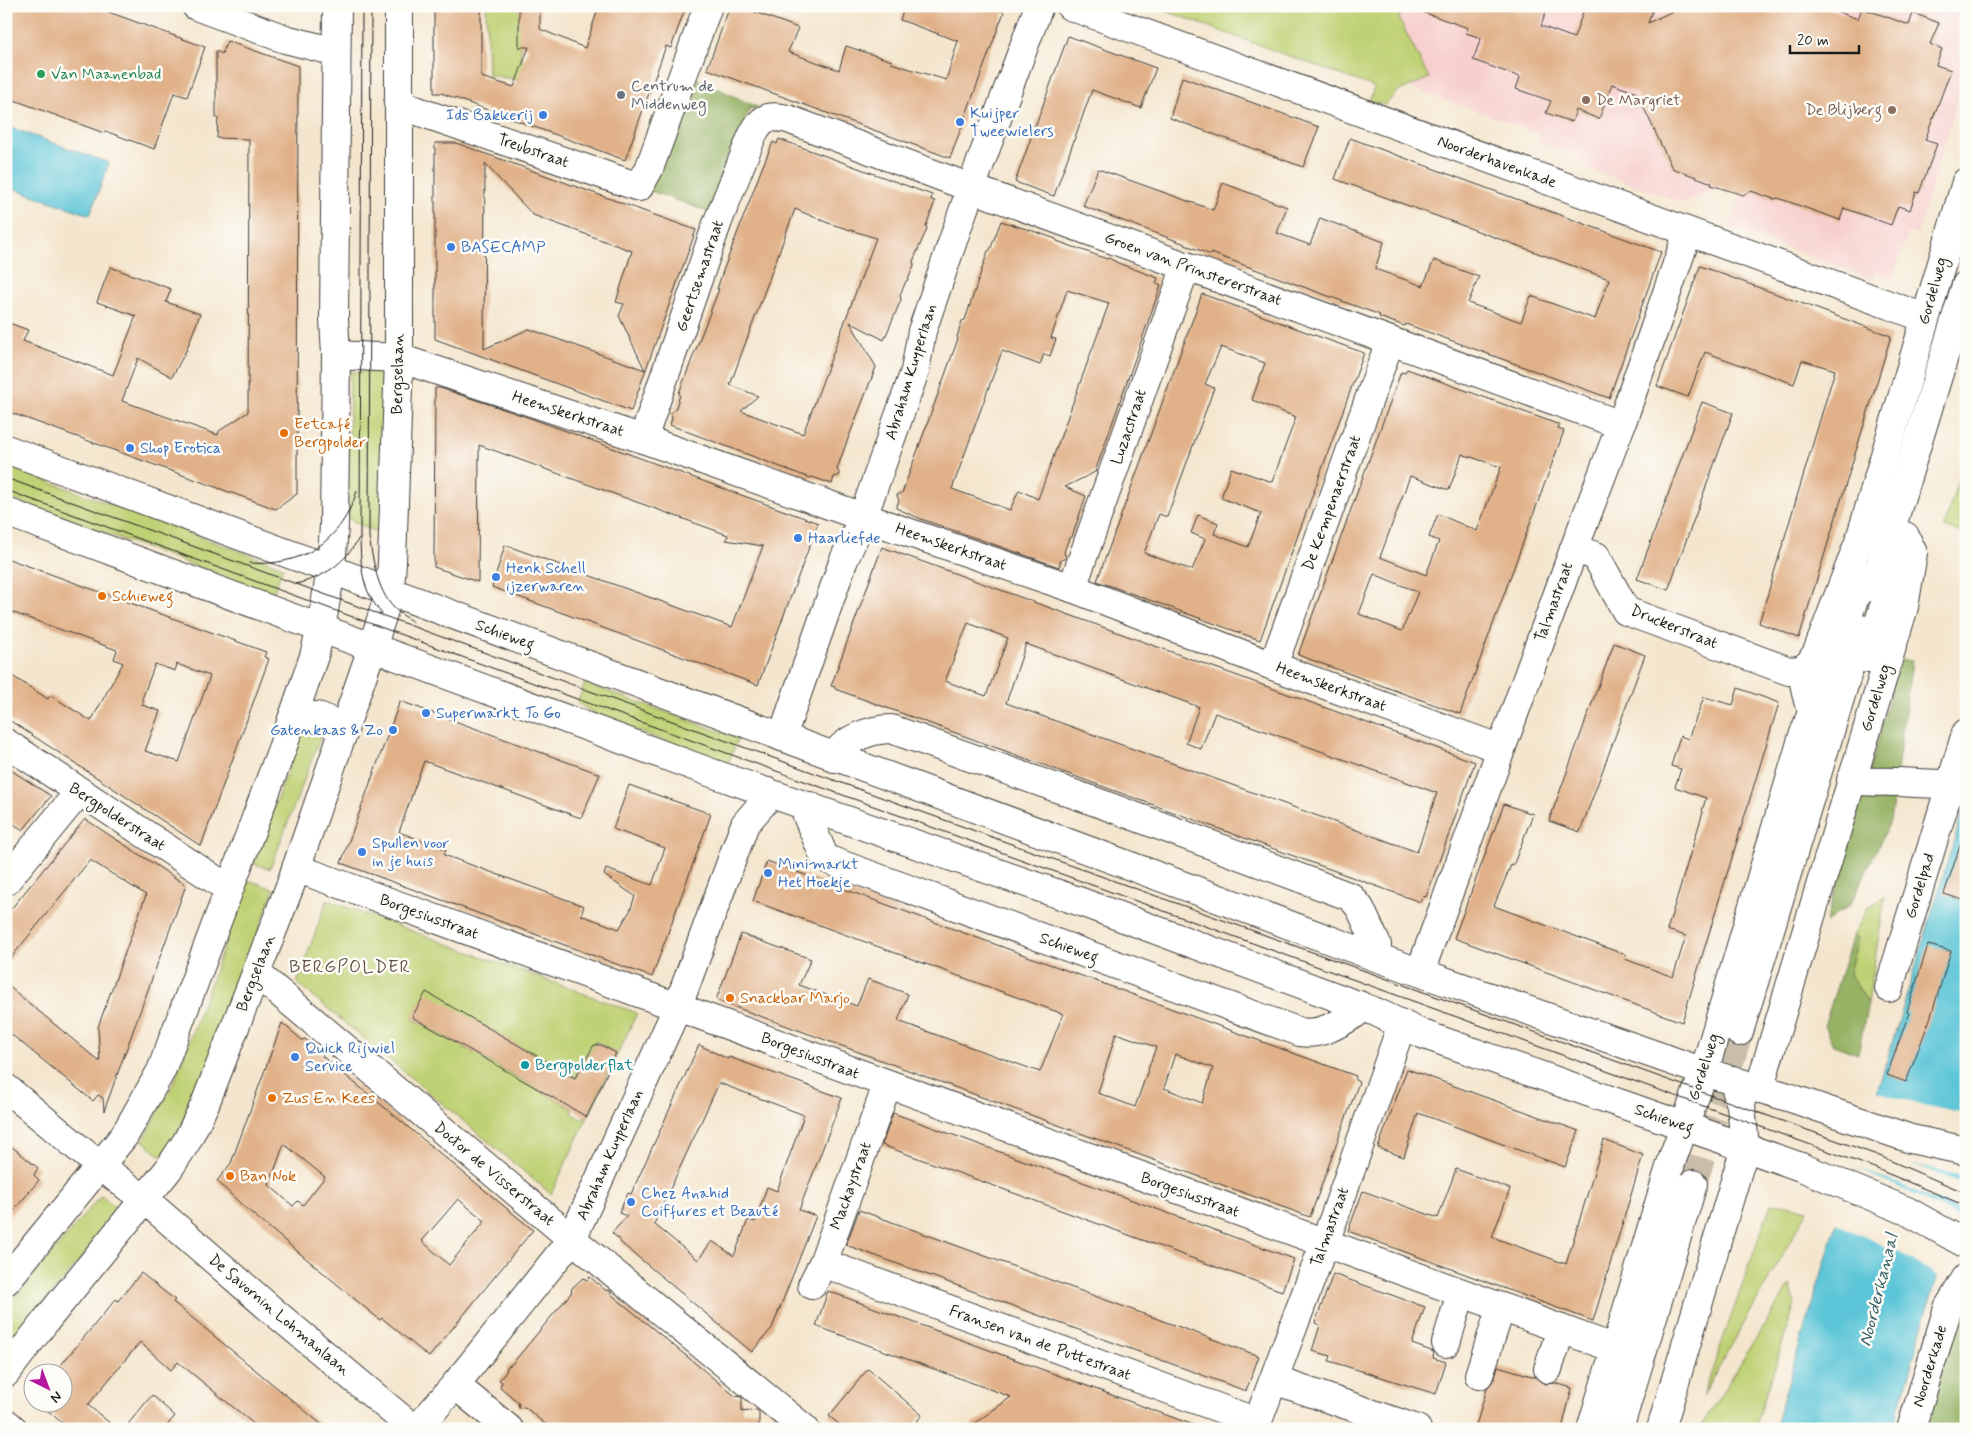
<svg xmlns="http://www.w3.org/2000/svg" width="1972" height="1435" font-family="Mynerve,sans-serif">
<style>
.built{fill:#f7d0cd}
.green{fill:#bfd174;stroke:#6e7648;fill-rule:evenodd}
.forest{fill:#97b366;stroke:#5a6841}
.water{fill:#5cc5d7;stroke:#3c707a}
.pier{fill:#f4e6ce}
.building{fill:#e1b28a;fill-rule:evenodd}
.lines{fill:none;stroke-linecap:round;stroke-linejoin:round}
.secondary-tunnel{stroke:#c9beaa;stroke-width:28;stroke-dasharray:28 14;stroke-linecap:butt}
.street-casing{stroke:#3c3a37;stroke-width:30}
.secondary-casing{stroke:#3c3a37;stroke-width:30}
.street{stroke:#fff;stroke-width:28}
.secondary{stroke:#fff;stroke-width:28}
.tram{stroke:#1c1c1c;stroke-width:1}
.leisure-dot{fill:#2e9e5b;stroke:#fdfcf7;stroke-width:2}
.worship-dot{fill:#6b7280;stroke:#fdfcf7;stroke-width:2}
.education-dot{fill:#8d6e63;stroke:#fdfcf7;stroke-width:2}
.shop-dot{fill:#3f7fe0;stroke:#fdfcf7;stroke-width:2}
.food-dot{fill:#e8710a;stroke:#fdfcf7;stroke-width:2}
.culture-dot{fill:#0f9aa8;stroke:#fdfcf7;stroke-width:2}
.labels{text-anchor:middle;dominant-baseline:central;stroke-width:5;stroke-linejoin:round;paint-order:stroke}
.leisure-label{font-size:16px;fill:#27864d;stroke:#fdfcf7;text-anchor:start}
.worship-label{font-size:16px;fill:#5b616d;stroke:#fdfcf7;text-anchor:start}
.education-label{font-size:16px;fill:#785e54;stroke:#fdfcf7;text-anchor:start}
.shop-label{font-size:16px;fill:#366cbe;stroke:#fdfcf7;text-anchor:start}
.street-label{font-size:16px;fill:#1c1c1c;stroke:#fdfcf7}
.food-label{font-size:16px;fill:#c56008;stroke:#fdfcf7;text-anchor:start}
.culture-label{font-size:16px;fill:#0d838f;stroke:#fdfcf7;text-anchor:start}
.neighbourhood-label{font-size:18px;letter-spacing:1px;fill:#615042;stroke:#fdfcf7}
.water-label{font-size:18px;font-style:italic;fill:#366067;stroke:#fdfcf7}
</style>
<rect width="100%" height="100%" fill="#fdfcf7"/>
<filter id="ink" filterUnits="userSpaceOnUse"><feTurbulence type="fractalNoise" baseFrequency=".02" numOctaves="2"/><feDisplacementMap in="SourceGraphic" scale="10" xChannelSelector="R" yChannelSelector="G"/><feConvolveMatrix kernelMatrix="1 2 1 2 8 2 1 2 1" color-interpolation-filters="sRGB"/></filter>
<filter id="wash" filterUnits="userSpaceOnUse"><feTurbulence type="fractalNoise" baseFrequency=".0096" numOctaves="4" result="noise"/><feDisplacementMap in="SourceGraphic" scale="20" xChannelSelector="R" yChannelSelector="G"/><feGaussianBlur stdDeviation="1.12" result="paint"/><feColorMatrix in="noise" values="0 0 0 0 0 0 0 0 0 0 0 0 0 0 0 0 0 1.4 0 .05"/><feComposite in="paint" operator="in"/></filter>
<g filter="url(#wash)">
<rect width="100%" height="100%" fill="#f4e6ce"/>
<path class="built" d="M1404,6H1966V33L1958,55L1966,58V71L1917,235L1909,232L1892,279L1876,272L1873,279L1729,227L1742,194L1728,183L1684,203L1586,168L1577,155L1540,143L1539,133L1409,87L1429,78L1399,19Z"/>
<g class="green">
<path d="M486,6H520L521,60L534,62L526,81L488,75Z"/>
<path d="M1152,6H1404L1399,19L1429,78L1397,92L1385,105L1369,102L1374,87Z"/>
<path d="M385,371L383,535L348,519L350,372Z"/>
<path d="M1966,453V534L1944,527Z"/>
<path d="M6,466L283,567L273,594L6,497Z"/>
<path d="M585,683L738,738L728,764L604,719L577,703Z"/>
<path d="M308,729L316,731L320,738L270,869L254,864L301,732Z"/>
<path d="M248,880L274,889L193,1106L162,1157L143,1141L175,1080Z"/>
<path d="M1885,897L1868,1003L1849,973L1858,938L1853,936L1868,907Z"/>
<path d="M327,900L637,1013L551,1194L297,983ZM426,993L575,1078L596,1042L616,1053L587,1116C581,1120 576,1116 571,1113L573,1109L412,1018Z"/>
<path d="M101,1195L121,1212L6,1347V1308Z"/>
<path d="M1771,1204H1783L1808,1210L1703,1396Z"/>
<path d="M1790,1284L1795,1303L1755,1429H1699Z"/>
</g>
<g class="forest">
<path d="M695,78L757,107L756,110L750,108L714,206L717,215L648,190Z"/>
<path d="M1899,659L1912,661L1890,822L1850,905L1826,922L1877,744Z"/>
<path d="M1853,936L1858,938L1849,973L1868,1003L1858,1054L1833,1045L1824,1026Z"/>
<path d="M1966,1317V1429H1922L1955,1320Z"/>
</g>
<g class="water">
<path d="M6,126L109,163L90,215L6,186Z"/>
<path d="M1966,801V1186L1938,1274L1893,1429H1774Z"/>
</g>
<path class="pier" d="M1876,1091L1927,1106L1966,1113V1177L1913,1164L1966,1185V1194L1961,1210L1889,1180L1853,1167L1926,1200L1958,1218L1940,1277L1902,1254L1835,1223Z"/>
<g id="blocks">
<g class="building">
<path d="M6,6H92L205,47L187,97L174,93L154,149L105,131L104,133L6,97Z"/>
<path d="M434,6H481V77L514,87L529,47H519V6H540V29L585,48L599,6H686L671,48L666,46L625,160L441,93H434Z"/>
<path d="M730,6H754L752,11L798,28L788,52L839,70L846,46L892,61L891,63L946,80L958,41L900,20L905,6H988L1004,12L950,158L707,69Z"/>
<path d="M1415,6H1548L1541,26L1574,38L1585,6H1654L1648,23L1683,6H1822L1858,19L1862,8L1909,25L1913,13L1939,23L1930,44L1942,49L1936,65L1951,70L1925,140L1937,144L1919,193L1916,192L1910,210L1898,206L1891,225L1844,208L1840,220L1778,198L1774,199L1751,191L1743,195L1711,185L1712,183L1672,168L1637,93L1612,84L1599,119L1576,110L1572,122L1546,113L1551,101L1516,89L1520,77L1473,60L1481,38L1466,33L1468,28L1414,9Z"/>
<path d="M1068,36L1156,68L1141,108L1092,90L1054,196L1015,182Z"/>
<path d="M227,41L298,66L297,494L276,509L6,411V322L28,330L23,341L113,375L136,316L97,302L110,267L171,289L166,302L200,314L186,351L172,377L138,358L122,401L218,435L219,431L248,412L249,139L217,138L218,118H216V51L222,54Z"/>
<path d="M1182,77L1319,127L1303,167L1170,118Z"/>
<path d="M1350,138L1661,252L1609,398L1406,324L1405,326L1393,322L1379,317L1380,315L1211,253V255L1199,250L1185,245V244L1083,206L1098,169L1213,210L1223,183L1287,207L1277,233L1310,245L1320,218L1384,242L1375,269L1423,286L1434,260L1479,277L1468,303L1488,310L1521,322L1531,296L1595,319L1609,279L1335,179Z"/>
<path d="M779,139L932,195L931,200L935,201L926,226L927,229L913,261L914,265L908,280L906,281L900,295L901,300L884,340L850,322L876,367L846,444L837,469L840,475L834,477L832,484L812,477L810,478L670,425L672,418L670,413L675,410L680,395L679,393L719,289H717L723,271L762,168L773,142L777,144ZM795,209L828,223L876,238L803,434L741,411L758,396L730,385Z"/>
<path d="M435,143H456L696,230L631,411L435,339ZM485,164L533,215L632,251L616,302L624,304L619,316L645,370L529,329L484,349Z"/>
<path d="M1001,221L1039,233L1056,239L1057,241L1107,259L1109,258L1118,263L1158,278L1156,283L1161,285L1095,472L1065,487L1086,496L1072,537L1069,538L1064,552L1066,558L1061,560L1059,567L921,519L896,508L899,501L897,495L902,493L905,485L958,339L957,337L962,321L965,320L988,251L990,250ZM1067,290L1109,303L1038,499L1019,490L1010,510L952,489L1002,351L1040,365L1044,354L1050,356L1056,339L1051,338Z"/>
<path d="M1700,266L1891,336L1799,638L1759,623L1835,370L1802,360L1794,384L1705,352L1688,397L1657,386Z"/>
<path d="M1202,294L1364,353L1260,640L1097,581ZM1221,347L1265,363L1252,400L1296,417L1272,482L1231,468L1221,498L1261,513L1248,547L1214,534L1218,523L1198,515L1191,533L1205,539L1192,570L1144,553L1159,514L1167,517L1214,388L1205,384Z"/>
<path d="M1407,369L1560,425L1558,429L1564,431L1460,714L1298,655L1401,372L1405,373ZM1462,454L1501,467L1477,531L1438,514L1429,537L1439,541L1426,575L1380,557L1410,476L1449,490ZM1374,574L1418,592L1402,631L1359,614Z"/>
<path d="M435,388H440L533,419L818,523L758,685L492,587L505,545L732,627L763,546L726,540L728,535L479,445L478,582L434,567Z"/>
<path d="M1702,402L1733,413L1668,590L1637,579Z"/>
<path d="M882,547L1475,762L1426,897L1423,896L1420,902L835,689V687L831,686ZM968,623L1008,638L986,696L945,681ZM1026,644L1199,707L1186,743L1201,749L1215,713L1437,793L1417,852L1006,703Z"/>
<path d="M6,558L266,652L264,657L269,659L201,846L6,718V672L48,699L50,695L91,721L123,663L114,659L117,650L6,610ZM155,664L175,671L177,664L210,676L179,762L145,751L160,711L142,705L144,700L142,699Z"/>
<path d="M1614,643L1645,655L1580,832L1549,821Z"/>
<path d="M1738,688L1779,703L1682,1022L1454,938L1504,804L1533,814L1513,866L1511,865L1494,906L1626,955L1625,959L1673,977L1686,936L1667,930L1703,812L1702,811L1706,798L1675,787L1681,769L1671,766L1680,736L1688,739L1704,697L1733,705Z"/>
<path d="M400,701L600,774L581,818L424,761L399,832L446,850L444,855L584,906L581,915L619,929L630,911L635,896L604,875L606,869L652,885L665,848L613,829L629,785L711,814L652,977L341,863Z"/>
<path d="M6,767L51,796L23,830L6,819Z"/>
<path d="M85,819L186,885L104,1111L103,1098L98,1095L93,1101L6,1030V984L100,1062L98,1027L146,895L90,860L6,964V915Z"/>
<path d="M1962,840L1966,841V901L1944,894Z"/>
<path d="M767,861L1356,1076L1355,1080L1359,1082L1310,1217L716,1000L741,934L811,959L799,985L857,1006L868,979L908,994L898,1021L1040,1072L1063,1014L753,901ZM1116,1033L1156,1047L1135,1107L1098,1093ZM1175,1054L1213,1068L1202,1103L1164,1088Z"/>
<path d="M1928,945L1951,951L1930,1019L1906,1082L1887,1075L1909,1013L1907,1012Z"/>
<path d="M426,992L575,1078L594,1045H601L616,1053L587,1117L412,1017Z"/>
<path d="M282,1023L302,1040L305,1039L323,1054L322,1056L533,1230L429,1357L382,1318L380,1320L243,1206L217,1181L231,1163ZM284,1144L325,1177L303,1205L298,1201L293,1206L269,1185ZM458,1199L485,1221L449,1265L422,1241Z"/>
<path d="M699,1045L728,1059L729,1057L842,1098L799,1210L816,1216L772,1328L752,1352L620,1242L621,1241L612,1233L627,1216L619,1213L628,1193L631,1194ZM719,1083L804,1115L777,1191L767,1187L755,1222L748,1220L734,1256L712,1241L698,1260L654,1224Z"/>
<path d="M1407,1069L1579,1131L1565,1167L1418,1113L1404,1157L1378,1148Z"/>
<path d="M893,1113L1294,1259L1282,1291L882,1145Z"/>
<path d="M1604,1140L1643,1155L1593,1321L1348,1231L1363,1191L1438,1218L1456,1169L1510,1189L1492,1237L1566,1264Z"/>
<path d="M6,1142L38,1168L34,1175L39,1180L6,1220Z"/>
<path d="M859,1210L1259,1356L1246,1391L846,1245Z"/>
<path d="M141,1273L175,1300L173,1302L327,1429H260L178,1362L171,1370L140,1342L88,1405L117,1429H69L38,1402H62V1372H55L116,1299L118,1301Z"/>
<path d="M1333,1274L1425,1307L1412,1344L1434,1352L1433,1358L1446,1362L1436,1394L1329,1361L1331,1356L1312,1351L1320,1325L1315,1323Z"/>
<path d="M590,1277L605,1290L611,1291V1294L735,1396L742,1397V1412L757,1410L759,1412V1429H551L525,1407L519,1408L518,1402L500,1387L502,1382L499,1380L506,1372L507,1367L512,1364L571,1293L572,1288L583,1278L587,1280Z"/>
<path d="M828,1291L1199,1427L1198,1429H967L1011,1397L816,1326Z"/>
<path d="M1498,1366L1535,1377L1544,1384L1555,1383L1572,1388L1562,1429H1475L1487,1388L1494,1380Z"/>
<path d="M868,1369L922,1415L911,1429H845L829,1416Z"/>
<path d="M152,1395L175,1416L164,1429H124Z"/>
</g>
</g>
</g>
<g filter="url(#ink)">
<use href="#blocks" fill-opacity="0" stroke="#3c3a37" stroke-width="1"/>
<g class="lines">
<path class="secondary-tunnel" d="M1693,1184L1739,1032"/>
<g class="street-casing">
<g id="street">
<path d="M196,6L285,39L336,52"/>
<path d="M1070,6L1925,318"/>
<path d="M398,103L423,113L639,187L649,169L708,6"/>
<path d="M336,355L399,358L643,439L863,517L1072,588L1273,666L1501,749"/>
<path d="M643,439L718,221L752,136C762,117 767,115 788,119L971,188L1621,425"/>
<path d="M1574,549L1596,556L1626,611L1789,671L1801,670"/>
<path d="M1072,588L1186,266"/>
<path d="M1273,666L1390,341"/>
<path d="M1814,704L1808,701L1801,670L1810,663L1817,652L1860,539L1966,182"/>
<path d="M292,719C317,712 325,715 343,734"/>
<path d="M782,737L843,562L863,517L915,371L922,331L971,188L1039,6"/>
<path d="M6,743L229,889"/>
<path d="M834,758C842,739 872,729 891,729L1099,803L1351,897L1360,908L1377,945L1373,956"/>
<path d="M1851,780C1867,783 1883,781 1899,782C1916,783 1933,784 1950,784"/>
<path d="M810,806L807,816L824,856L829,860L1300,1032C1319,1036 1339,1024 1355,1014L1359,1005"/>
<path d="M296,868C736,1027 1174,1192 1616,1349"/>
<path d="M6,881L79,792"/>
<path d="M1420,972L1574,549L1621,425L1688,232"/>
<path d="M256,973L572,1239L805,1429"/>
<path d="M1889,988L1966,733"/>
<path d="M6,1088L100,1166L144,1199L274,1312L414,1429"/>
<path d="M823,1263L1257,1422"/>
<path d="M6,1281L124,1136L161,1071L283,746L314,656L321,628"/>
<path d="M812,1285L823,1263L887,1085"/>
<path d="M1446,1343L1461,1293"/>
<path d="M1548,1369L1561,1329"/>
<path d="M6,1373L44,1323L168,1170L187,1141L205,1104L290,886L372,648"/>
<path d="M1479,1375L1501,1307"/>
<path d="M1274,1380L1417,1429"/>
<path d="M455,1385L509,1429"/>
<path d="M6,1423L13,1429"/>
<path d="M417,1429L455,1385L572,1239L678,1006L745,824L764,802L768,792"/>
<path d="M1255,1429L1335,1215L1402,1024"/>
<path d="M1911,1429L1948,1308L1966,1278"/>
</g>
</g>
<g class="secondary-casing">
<g id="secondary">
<path d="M6,449L1373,956L1704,1072L1788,1097L1911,1139L1966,1151"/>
<path d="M6,512L712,773L1081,902L1376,1012L1422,1034L1801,1167L1907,1211L1966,1244"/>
<path d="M1873,588L1966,285"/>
<path d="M321,628L331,570L334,525L336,355L334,319L337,6"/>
<path d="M372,648L390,591L392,562L399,358V6"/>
<path d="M1868,659L1895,568"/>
<path d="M1739,1032L1861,629"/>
<path d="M1759,1089L1904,607L1913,553L1905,536"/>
<path d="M1591,1429L1673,1157L1704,1072L1802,739L1856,594L1879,569"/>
<path d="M1619,1429L1693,1184"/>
<path d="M1661,1429L1745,1147L1741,1105L1733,1080"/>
</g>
</g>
<use href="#street" class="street"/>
<use href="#secondary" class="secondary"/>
<g class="tram">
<path d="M362,6L360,537C361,568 361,589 382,614"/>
<path d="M371,6L369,537C373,560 377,590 394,608C399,613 407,618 413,622"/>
<path d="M6,478L850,786L1877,1155L1966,1193"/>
<path d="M6,490L566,695L1872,1167L1966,1206"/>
<path d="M249,563C302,567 341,542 357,491"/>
<path d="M295,584C324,578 345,563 359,538"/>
</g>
</g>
</g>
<circle class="leisure-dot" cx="41" cy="74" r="5"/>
<circle class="worship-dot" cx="621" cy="95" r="5"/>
<g class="education-dot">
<circle cx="1586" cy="100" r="5"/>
<circle cx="1892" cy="110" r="5"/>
</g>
<g class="shop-dot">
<circle cx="543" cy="115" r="5"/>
<circle cx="960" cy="122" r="5"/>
<circle cx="451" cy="247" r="5"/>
<circle cx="130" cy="448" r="5"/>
<circle cx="798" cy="538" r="5"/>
<circle cx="496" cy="577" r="5"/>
<circle cx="426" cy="713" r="5"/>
<circle cx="393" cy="730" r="5"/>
<circle cx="362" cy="852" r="5"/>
<circle cx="768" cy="873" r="5"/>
<circle cx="295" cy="1057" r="5"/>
<circle cx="631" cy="1202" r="5"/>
</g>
<g class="food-dot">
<circle cx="284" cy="433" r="5"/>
<circle cx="102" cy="596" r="5"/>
<circle cx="730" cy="998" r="5"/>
<circle cx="272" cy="1098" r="5"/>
<circle cx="230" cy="1176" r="5"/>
</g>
<circle class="culture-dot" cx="525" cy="1065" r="5"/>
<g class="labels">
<g class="leisure-label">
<text x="51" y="74">Van Maanenbad</text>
</g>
<g class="worship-label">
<text x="631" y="86">Centrum de<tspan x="631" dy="18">Middenweg</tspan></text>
</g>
<g class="education-label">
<text x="1596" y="100">De Margriet</text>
<text x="1882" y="110" text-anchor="end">De Blijberg</text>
</g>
<g class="shop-label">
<text x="970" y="113">Kuijper<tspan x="970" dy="18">Tweewielers</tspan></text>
<text x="533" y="115" text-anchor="end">Ids Bakkerij</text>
<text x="461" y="247">BASECAMP</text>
<text x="140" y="448">Shop Erotica</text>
<text x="808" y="538">Haarliefde</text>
<text x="506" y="568">Henk Schell<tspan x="506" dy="18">ijzerwaren</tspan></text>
<text x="436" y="713">Supermarkt To Go</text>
<text x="383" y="730" text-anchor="end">Gatenkaas &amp; Zo</text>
<text x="372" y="843">Spullen voor<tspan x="372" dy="18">in je huis</tspan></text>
<text x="778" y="864">Minimarkt<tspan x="778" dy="18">Het Hoekje</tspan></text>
<text x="305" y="1048">Quick Rijwiel<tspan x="305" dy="18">Service</tspan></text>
<text x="641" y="1193">Chez Anahid<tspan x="641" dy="18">Coiffures et Beauté</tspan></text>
</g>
<g class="street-label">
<text transform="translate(533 151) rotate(19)">Treubstraat</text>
<text transform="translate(1497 162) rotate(20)">Noorderhavenkade</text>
<text transform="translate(1193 269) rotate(20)">Groen van Prinstererstraat</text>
<text transform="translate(700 276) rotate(-71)">Geertsemastraat</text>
<text transform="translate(1933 291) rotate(-74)">Gordelweg</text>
<text transform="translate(911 372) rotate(-73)">Abraham Kuyperlaan</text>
<text transform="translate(398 374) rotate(-89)">Bergselaan</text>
<text transform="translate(568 414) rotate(18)">Heemskerkstraat</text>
<text transform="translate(1129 427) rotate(-71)">Luzacstraat</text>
<text transform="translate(1332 503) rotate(-70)">De Kempenaerstraat</text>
<text transform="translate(951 547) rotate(19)">Heemskerkstraat</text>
<text transform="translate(1554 602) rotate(-70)">Talmastraat</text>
<text transform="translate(1674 627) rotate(22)">Druckerstraat</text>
<text transform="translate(505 635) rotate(20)">Schieweg</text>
<text transform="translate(1331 687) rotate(20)">Heemskerkstraat</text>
<text transform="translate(1876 698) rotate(-73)">Gordelweg</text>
<text transform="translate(117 817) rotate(33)">Bergpolderstraat</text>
<text transform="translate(1920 886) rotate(-73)">Gordelpad</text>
<text transform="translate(429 917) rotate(20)">Borgesiusstraat</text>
<text transform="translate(1069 948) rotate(20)">Schieweg</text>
<text transform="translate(256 973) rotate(-69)">Bergselaan</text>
<text transform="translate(810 1056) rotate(21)">Borgesiusstraat</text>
<text transform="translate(1704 1067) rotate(-72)">Gordelweg</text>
<text transform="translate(1664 1119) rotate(19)">Schieweg</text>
<text transform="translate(610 1155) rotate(-66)">Abraham Kuyperlaan</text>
<text transform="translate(494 1174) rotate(40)">Doctor de Visserstraat</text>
<text transform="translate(851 1186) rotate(-70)">Mackaystraat</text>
<text transform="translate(1190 1195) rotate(20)">Borgesiusstraat</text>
<text transform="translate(1330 1227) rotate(-70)">Talmastraat</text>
<text transform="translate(279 1315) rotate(40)">De Savornin Lohmanlaan</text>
<text transform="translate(1040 1343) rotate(20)">Fransen van de Puttestraat</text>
<text transform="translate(1930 1366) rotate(-73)">Noorderkade</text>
</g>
<g class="food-label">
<text x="294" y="424">Eetcafé<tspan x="294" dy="18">Bergpolder</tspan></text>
<text x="112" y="596">Schieweg</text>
<text x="740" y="998">Snackbar Marjo</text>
<text x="282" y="1098">Zus En Kees</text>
<text x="240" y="1176">Ban Nok</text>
</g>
<g class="culture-label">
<text x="535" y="1065">Bergpolderflat</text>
</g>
<g class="neighbourhood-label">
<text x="350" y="967">BERGPOLDER</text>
</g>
<g class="water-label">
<text transform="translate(1879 1290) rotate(-76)">Noorderkanaal</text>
</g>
</g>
<rect width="1972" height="1435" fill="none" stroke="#fdfcf7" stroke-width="25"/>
<g transform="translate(48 1388) rotate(138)"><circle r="24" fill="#fdfcf7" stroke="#a3a29f"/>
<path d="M0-4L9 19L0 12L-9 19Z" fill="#b5179e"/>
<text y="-8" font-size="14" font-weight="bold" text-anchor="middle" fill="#1c1c1c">N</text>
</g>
<path d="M1790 45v8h69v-8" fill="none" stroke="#1c1c1c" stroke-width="2.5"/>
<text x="1797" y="45" font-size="15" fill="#1c1c1c" stroke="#fdfcf7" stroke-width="4" paint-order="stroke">20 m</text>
</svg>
